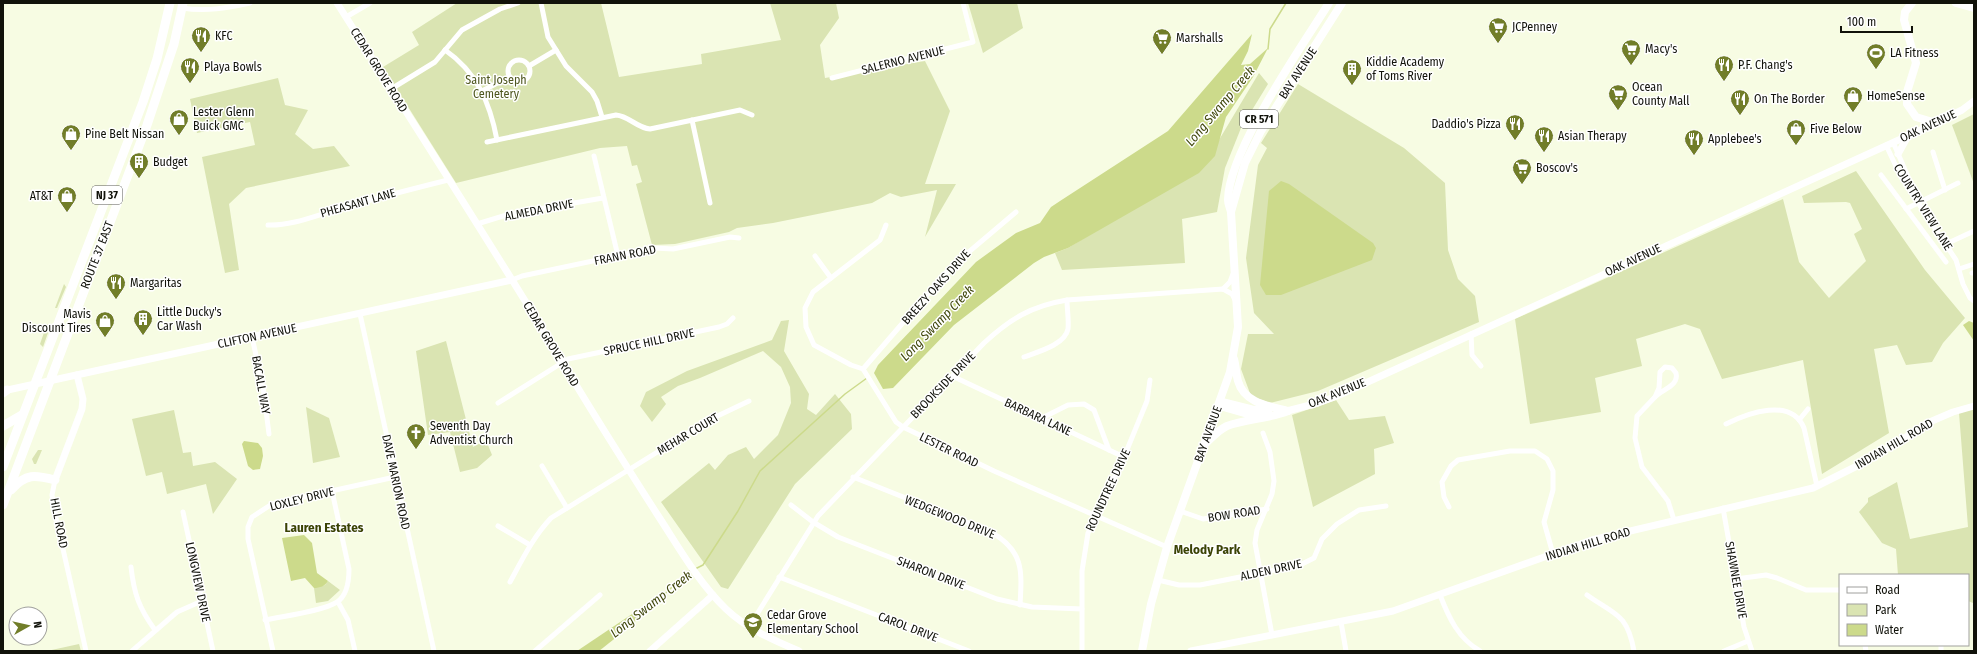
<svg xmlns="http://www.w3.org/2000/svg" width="1977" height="654" font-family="'Fira Sans Condensed',sans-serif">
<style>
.green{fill:#dae4b2}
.water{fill:#ccda8b}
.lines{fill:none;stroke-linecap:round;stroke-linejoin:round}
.stream{stroke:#ccda8b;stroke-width:1.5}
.street{stroke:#fff;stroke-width:5}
.secondary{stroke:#fff;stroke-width:7}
.primary{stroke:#fff;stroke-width:8}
.highway{stroke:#fff;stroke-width:9}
.labels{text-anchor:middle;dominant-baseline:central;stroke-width:3;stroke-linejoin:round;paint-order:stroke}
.shield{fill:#fff;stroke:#585954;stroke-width:1}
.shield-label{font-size:11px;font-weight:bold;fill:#11120a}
.poi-label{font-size:12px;fill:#11120a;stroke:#fff;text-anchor:start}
.street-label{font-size:12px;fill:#11120a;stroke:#fff}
.park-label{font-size:12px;fill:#4f571f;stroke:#fff}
.water-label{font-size:13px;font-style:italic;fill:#41480d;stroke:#fff}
.neighbourhood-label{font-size:13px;font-weight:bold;fill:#3b4305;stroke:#fff}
</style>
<rect width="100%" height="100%" fill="#f7fce3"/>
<g class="green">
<path d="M457,3H601L619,77L702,64L701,54L781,40L770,3H836L839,18L820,45L825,78L925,61L950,111L925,184H956L925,237L937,190L901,197L890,193L872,203L773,223L737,228L729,232L675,244L652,245L636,184L642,182L637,165L632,166L627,146L600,148L456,183L383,67L419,45L412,32Z"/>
<path d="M968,3H1017L1023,28L983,53Z"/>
<path d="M1259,73L1268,84L1241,128L1225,168L1217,212L1182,219L1185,263L1062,270L1055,253L1068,248L1204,165Z"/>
<path d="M278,78L285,105L308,110L295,134L313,149L334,146L350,166L246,188L229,204L239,270L225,273L202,157L255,145L250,122L197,133L190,99Z"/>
<path d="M1298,84L1404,148L1445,183L1448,250L1458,279L1475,296L1479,322L1318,391L1270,403L1251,396L1241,369L1248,334H1274L1254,313L1246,258L1258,165L1267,148L1261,143Z"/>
<path d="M1974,114V184L1952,125Z"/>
<path d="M1856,171L1925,270L1965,318L1943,343L1932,362L1906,365L1897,345L1874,349L1889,433L1822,474L1803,360L1722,379L1700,329L1685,324L1636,339L1642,366L1595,378L1601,412L1530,424L1515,319L1783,199L1799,262L1829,298L1866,261L1854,234L1862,229L1850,203L1846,202L1804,203L1802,196Z"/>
<path d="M64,284L66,287L57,308H55Z"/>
<path d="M789,320L784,351L809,394L807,409L816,415L835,394L851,414L852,429L795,484L728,589L721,587L661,502L709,463L715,470L728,455L746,447L754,459L778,435L791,403L790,387L781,367L763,351L700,378L678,386L661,397L666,404L652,422L640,406L646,392L687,371L772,340L781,321Z"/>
<path d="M47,324H51L43,347L40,344Z"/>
<path d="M446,341L473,447L486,440L492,455L477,468L460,472L450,432L428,435L416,351Z"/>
<path d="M1336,400L1349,420L1385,416L1394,443L1374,449L1375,474L1313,507L1292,415Z"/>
<path d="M306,407L329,418L340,457L313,463Z"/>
<path d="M1974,409V606L1973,603L1968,601V575H1898L1896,549L1882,543L1859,512L1868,502V498L1897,482L1910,539L1968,527L1959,413Z"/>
<path d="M174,410L183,453L191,452L193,466L215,462L237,479L213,514L206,484L167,494L162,472L146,476L132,419Z"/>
<path d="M38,450H42L36,464H34L32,459Z"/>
<path d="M328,581L340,590L328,601L316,603L314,588L325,585Z"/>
<path d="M79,644L81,651H47Z"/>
</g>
<g class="water">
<path d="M1252,34L1248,51L1241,65L1250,64L1268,48L1253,77L1226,117L1215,156L1199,173L1068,248L1044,257L1034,263L954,325L893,388L883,389L874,373L878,365L976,262L1016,233L1040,223L1051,207L1060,201L1168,131Z"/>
<path d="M1281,181L1289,184L1373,243L1376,248L1372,260L1281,295H1266L1260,285L1269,191Z"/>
<path d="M1969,321L1974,323V341L1963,325Z"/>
<path d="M244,441L258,443L262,448L263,456L260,469L253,470L248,466L242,444Z"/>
<path d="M304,535L312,543L317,573L328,581C325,586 320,588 314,588L305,578L291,581L282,538Z"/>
<path d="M655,603L628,628L599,651H577L647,604Z"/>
</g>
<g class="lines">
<g class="stream">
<path d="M1268,49L1270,29L1286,3"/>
<path d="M695,569L703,565L738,511L760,471L845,394L867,378"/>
<path d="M654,604L687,573L691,570"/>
</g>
<g class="street">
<path d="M541,3L548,37L566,66L592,92L597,101L602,117"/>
<path d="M182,8C206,12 227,8 250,3"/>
<path d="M346,17L370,3"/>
<path d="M445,50C477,72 490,103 497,140"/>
<circle cx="519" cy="71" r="11"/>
<path d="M529,66L556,50"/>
<path d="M832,78L973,42L963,3"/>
<path d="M391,89L435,62L462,30L500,9L518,3"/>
<path d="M482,91L509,77"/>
<path d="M692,120L710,203"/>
<path d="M487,142L616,115C629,116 637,128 650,129L740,110L752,115"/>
<path d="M1893,142L1915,193"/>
<path d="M1886,145L1901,177L1956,260L1963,284L1970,298L1974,301"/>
<path d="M1933,152L1945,190"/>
<path d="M594,156L618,256"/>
<path d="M1881,175L1946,262"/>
<path d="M1906,209L1958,183"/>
<path d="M477,224L510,214L603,198"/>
<path d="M268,225C292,226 317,215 339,209C376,198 412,189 448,180"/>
<path d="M886,225L880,240L813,292L805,308L806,327L814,345L851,365L863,369L896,422L903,427L994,471L1167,547"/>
<path d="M1946,244L1974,231"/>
<path d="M815,256L831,278"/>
<path d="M1959,269L1974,264"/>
<path d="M1972,273H1974"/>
<path d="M512,280L522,276L654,248L673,249L730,237L739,238"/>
<path d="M1223,289L1230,282L1233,274"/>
<path d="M360,314L434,651"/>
<path d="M1471,334L1472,355L1481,366"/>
<path d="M252,337L263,387L269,434"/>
<path d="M1024,357C1037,352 1065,345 1068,329C1069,320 1067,309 1067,300"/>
<path d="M1665,367L1672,368L1676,373C1679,386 1663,389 1655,397L1659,388L1660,372Z"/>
<path d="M863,369L951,267L1016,212"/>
<path d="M952,376L1124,457"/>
<path d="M1655,397L1637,416L1635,438L1642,467L1668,501L1674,520"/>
<path d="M498,403L568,359L719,327L727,324L733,318"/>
<path d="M1040,419L1068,405L1084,404L1094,410L1109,450"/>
<path d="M1799,420L1808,409"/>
<path d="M1726,424C1748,413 1791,397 1804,428L1817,486"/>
<path d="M1263,433L1270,452L1274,481L1272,494L1257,530L1255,543L1272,635"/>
<path d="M542,466L567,508"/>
<path d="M853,477L991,532C1024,551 1022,571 1020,605"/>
<path d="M55,480L52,495L56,518L86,651"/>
<path d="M791,505L813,522L838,537L997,599L1032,607L1082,609"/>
<path d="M1449,507L1444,497L1442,482L1451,466L1458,460L1510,451H1535L1547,459L1553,471V490L1544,522L1553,554"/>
<path d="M1723,508L1744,627L1752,651"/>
<path d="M1180,511L1203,519L1267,509"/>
<path d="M183,512L213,651"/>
<path d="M498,526L530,545"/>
<path d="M131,567C134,594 139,608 155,630"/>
<path d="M779,577L969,651"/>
<path d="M1736,579L1766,575L1777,578L1806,590H1840"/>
<path d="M1158,580L1179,585H1200L1300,565L1314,558L1322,539L1337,524L1359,510L1386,506"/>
<path d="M510,582C522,560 533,537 551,518L709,420L749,401"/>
<path d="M1440,595C1449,618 1458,638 1480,651"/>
<path d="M1587,595C1615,615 1627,613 1634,651"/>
<path d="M338,602L348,620L355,651"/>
<path d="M265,620C283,616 324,611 337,602C348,595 349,580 349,569L332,491"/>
<path d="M1341,622L1346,651"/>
<path d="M749,627L818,516L984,343C1010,319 1031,306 1067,300L1223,289L1232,294L1235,300"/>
<path d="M1865,645L1866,651"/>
<path d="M1941,645V651"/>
<path d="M132,651L177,612L202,601"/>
<path d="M273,651L248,539V527L252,517L272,504L395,477"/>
<path d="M535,651L600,595"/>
<path d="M1082,651V571L1088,533L1124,457L1147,401L1150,380"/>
<path d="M1724,651L1748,641"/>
</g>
<g class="secondary">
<path d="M337,3C413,123 490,242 563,363C593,414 625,464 657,514C678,546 698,582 726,609C747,629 773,640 799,651"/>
<path d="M1898,154L1908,136"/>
<path d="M3,391L512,280"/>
<path d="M1220,401L1252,409L1269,410"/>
<path d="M1218,406L1246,414H1267"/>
<path d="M1283,412L1318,403L1337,396L1936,123L1962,110L1974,101"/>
<path d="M55,480L82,409L83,399L77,375"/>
<path d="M650,651L713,595"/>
<path d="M1191,651L1393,611L1592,540L1813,488L1863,463L1932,421L1953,412L1974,406"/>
</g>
<g class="primary">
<path d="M1912,3L1905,12L1904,20L1916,63L1907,92V104L1916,117L1936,123"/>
<path d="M1956,3L1974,8"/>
<path d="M1231,212C1230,208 1228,204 1228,200C1228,152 1302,46 1329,3"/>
<path d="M1234,359C1236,366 1236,374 1238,381C1244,403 1269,406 1288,411"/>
<path d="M1205,444C1212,438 1218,430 1227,426C1246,419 1268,419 1288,411"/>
<path d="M1142,651L1151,604L1167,547L1230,372L1238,327L1231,212L1245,163L1261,131L1342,3"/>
</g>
<g class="highway">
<path d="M3,393L7,390"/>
<path d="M3,426L22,415"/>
<path d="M3,467L143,102L157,59L170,3"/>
<path d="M11,490C26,473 35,475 55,480"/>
<path d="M3,505L147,125L174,44L183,3"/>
</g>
</g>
<defs>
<g id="supermarket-pin" transform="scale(1)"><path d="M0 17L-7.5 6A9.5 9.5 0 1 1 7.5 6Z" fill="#717d29" stroke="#fff"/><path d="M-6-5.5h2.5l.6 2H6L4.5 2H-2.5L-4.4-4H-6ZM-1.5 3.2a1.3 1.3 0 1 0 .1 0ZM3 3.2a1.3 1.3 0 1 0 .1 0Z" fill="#fff"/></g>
<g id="restaurant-pin" transform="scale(1)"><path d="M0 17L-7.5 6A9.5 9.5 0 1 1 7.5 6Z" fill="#717d29" stroke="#fff"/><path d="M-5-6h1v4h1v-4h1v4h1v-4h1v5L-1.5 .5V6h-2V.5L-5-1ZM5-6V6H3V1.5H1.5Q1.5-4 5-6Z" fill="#fff"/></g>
<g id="stadium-pin" transform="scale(1)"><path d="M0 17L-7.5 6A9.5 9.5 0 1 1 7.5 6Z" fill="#717d29" stroke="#fff"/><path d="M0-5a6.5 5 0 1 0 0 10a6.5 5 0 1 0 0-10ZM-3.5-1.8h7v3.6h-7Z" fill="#fff"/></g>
<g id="building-pin" transform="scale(1)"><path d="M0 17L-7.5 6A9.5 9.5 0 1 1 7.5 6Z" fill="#717d29" stroke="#fff"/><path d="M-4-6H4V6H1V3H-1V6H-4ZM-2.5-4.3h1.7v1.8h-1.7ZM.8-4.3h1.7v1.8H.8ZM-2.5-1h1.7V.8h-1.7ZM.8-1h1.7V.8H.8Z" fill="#fff"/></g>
<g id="shop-pin" transform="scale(1)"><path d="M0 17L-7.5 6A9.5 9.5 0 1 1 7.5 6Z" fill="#717d29" stroke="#fff"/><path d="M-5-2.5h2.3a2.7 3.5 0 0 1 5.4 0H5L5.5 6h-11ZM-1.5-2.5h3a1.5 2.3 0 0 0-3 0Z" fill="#fff"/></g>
<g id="church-pin" transform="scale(1)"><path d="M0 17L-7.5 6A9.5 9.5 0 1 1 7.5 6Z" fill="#717d29" stroke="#fff"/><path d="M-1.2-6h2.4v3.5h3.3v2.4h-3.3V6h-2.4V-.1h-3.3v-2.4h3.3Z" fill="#fff"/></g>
<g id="school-pin" transform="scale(1)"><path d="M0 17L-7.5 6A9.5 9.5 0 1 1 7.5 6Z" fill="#717d29" stroke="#fff"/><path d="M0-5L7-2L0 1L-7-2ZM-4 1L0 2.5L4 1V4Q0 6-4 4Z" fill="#fff"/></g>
</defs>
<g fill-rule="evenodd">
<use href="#supermarket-pin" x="1498" y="27"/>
<use href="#restaurant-pin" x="201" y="36"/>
<use href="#supermarket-pin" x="1162" y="38"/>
<use href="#supermarket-pin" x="1631" y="49"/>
<use href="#stadium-pin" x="1876" y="53"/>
<use href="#restaurant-pin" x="1724" y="65"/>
<use href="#restaurant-pin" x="190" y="67"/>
<use href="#building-pin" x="1352" y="69"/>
<use href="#supermarket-pin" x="1618" y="94"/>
<use href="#shop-pin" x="1853" y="96"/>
<use href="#restaurant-pin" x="1740" y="99"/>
<use href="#shop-pin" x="179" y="119"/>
<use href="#restaurant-pin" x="1515" y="124"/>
<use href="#shop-pin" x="1796" y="129"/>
<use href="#shop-pin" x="71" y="134"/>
<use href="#restaurant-pin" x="1544" y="136"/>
<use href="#restaurant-pin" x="1694" y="139"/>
<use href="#building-pin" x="139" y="162"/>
<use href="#supermarket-pin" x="1522" y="168"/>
<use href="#shop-pin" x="67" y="196"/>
<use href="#restaurant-pin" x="116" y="283"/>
<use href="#building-pin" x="143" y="319"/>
<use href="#shop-pin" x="105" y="321"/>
<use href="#church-pin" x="416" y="433"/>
<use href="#school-pin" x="753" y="622"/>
</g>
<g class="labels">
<g class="shield">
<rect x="1240" y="110" width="38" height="18" rx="3"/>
<rect x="92" y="186" width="30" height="18" rx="3"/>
</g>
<g class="shield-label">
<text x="1259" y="119">CR 571</text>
<text x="107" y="195">NJ 37</text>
</g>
<g class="poi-label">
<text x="1512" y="27">JCPenney</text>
<text x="215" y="36">KFC</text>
<text x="1176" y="38">Marshalls</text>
<text x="1645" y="49">Macy's</text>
<text x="1890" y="53">LA Fitness</text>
<text x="1366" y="62">Kiddie Academy<tspan x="1366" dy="14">of Toms River</tspan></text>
<text x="1738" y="65">P.F. Chang's</text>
<text x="204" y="67">Playa Bowls</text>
<text x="1632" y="87">Ocean<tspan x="1632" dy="14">County Mall</tspan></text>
<text x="1867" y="96">HomeSense</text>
<text x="1754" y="99">On The Border</text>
<text x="193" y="112">Lester Glenn<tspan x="193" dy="14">Buick GMC</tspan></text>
<text x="1501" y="124" text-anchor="end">Daddio's Pizza</text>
<text x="1810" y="129">Five Below</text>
<text x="85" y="134">Pine Belt Nissan</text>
<text x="1558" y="136">Asian Therapy</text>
<text x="1708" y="139">Applebee's</text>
<text x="153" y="162">Budget</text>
<text x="1536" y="168">Boscov's</text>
<text x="53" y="196" text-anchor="end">AT&amp;T</text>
<text x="130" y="283">Margaritas</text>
<text x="157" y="312">Little Ducky's<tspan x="157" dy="14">Car Wash</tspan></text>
<text x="91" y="314" text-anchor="end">Mavis<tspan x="91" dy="14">Discount Tires</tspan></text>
<text x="430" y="426">Seventh Day<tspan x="430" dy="14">Adventist Church</tspan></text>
<text x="767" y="615">Cedar Grove<tspan x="767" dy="14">Elementary School</tspan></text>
</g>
<g class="street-label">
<text transform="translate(903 60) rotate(-14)">SALERNO AVENUE</text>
<text transform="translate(379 70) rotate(58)">CEDAR GROVE ROAD</text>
<text transform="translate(1298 73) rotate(-57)">BAY AVENUE</text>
<text transform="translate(1928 126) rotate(-25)">OAK AVENUE</text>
<text transform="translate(358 203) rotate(-16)">PHEASANT LANE</text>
<text transform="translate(1923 207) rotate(58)">COUNTRY VIEW LANE</text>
<text transform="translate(539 210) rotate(-11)">ALMEDA DRIVE</text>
<text transform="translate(97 255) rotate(-69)">ROUTE 37 EAST</text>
<text transform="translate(625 255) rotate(-11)">FRANN ROAD</text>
<text transform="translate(1633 260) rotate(-25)">OAK AVENUE</text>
<text transform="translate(936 287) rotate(-48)">BREEZY OAKS DRIVE</text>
<text transform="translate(257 336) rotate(-12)">CLIFTON AVENUE</text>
<text transform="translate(649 342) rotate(-12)">SPRUCE HILL DRIVE</text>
<text transform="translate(551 344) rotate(59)">CEDAR GROVE ROAD</text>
<text transform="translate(261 385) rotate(80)">BACALL WAY</text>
<text transform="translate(943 385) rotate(-46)">BROOKSIDE DRIVE</text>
<text transform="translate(1337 393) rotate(-22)">OAK AVENUE</text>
<text transform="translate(1038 417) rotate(25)">BARBARA LANE</text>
<text transform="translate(688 434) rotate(-31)">MEHAR COURT</text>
<text transform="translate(1208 434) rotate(-70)">BAY AVENUE</text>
<text transform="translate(1894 444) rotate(-30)">INDIAN HILL ROAD</text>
<text transform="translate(949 450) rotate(26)">LESTER ROAD</text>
<text transform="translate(396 482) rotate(78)">DAVE MARION ROAD</text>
<text transform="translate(1108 490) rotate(-65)">ROUNDTREE DRIVE</text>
<text transform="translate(302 499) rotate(-14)">LOXLEY DRIVE</text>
<text transform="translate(1234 514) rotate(-9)">BOW ROAD</text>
<text transform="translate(950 517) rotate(22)">WEDGEWOOD DRIVE</text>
<text transform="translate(59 523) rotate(79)">HILL ROAD</text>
<text transform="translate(1588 544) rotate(-17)">INDIAN HILL ROAD</text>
<text transform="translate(1271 570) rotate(-12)">ALDEN DRIVE</text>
<text transform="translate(931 573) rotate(21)">SHARON DRIVE</text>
<text transform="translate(1736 580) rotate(80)">SHAWNEE DRIVE</text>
<text transform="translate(198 582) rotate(78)">LONGVIEW DRIVE</text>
<text transform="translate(908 627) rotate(21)">CAROL DRIVE</text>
</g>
<g class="park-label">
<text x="496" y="80">Saint Joseph<tspan x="496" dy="14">Cemetery</tspan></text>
</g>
<g class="water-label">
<text transform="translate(1220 106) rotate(-50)">Long Swamp Creek</text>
<text transform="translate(937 323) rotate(-46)">Long Swamp Creek</text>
<text transform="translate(651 604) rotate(-38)">Long Swamp Creek</text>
</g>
<g class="neighbourhood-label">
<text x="324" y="527">Lauren Estates</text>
<text x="1207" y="549">Melody Park</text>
</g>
</g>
<rect width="1977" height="654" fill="none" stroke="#11120a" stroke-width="8"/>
<rect x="1839" y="574" width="130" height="72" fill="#ffffff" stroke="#a0a09d"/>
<rect x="1847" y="587" width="20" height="6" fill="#ffffff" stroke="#a0a09d"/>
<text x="1875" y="594" font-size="12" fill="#11120a">Road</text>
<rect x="1847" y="604" width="20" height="12" fill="#dae4b2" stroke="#a0a09d"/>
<text x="1875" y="614" font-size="12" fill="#11120a">Park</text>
<rect x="1847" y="624" width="20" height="12" fill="#ccda8b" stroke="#a0a09d"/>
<text x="1875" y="634" font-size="12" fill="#11120a">Water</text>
<g transform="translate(28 626) rotate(82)"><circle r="19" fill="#ffffff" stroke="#a0a09d"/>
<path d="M0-3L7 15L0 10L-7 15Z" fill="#717d29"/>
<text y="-6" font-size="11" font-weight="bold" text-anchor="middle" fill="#11120a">N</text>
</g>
<path d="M1841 26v6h71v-6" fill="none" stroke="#11120a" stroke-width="2"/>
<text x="1847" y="26" font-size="12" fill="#11120a" stroke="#ffffff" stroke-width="3" paint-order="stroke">100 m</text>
</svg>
